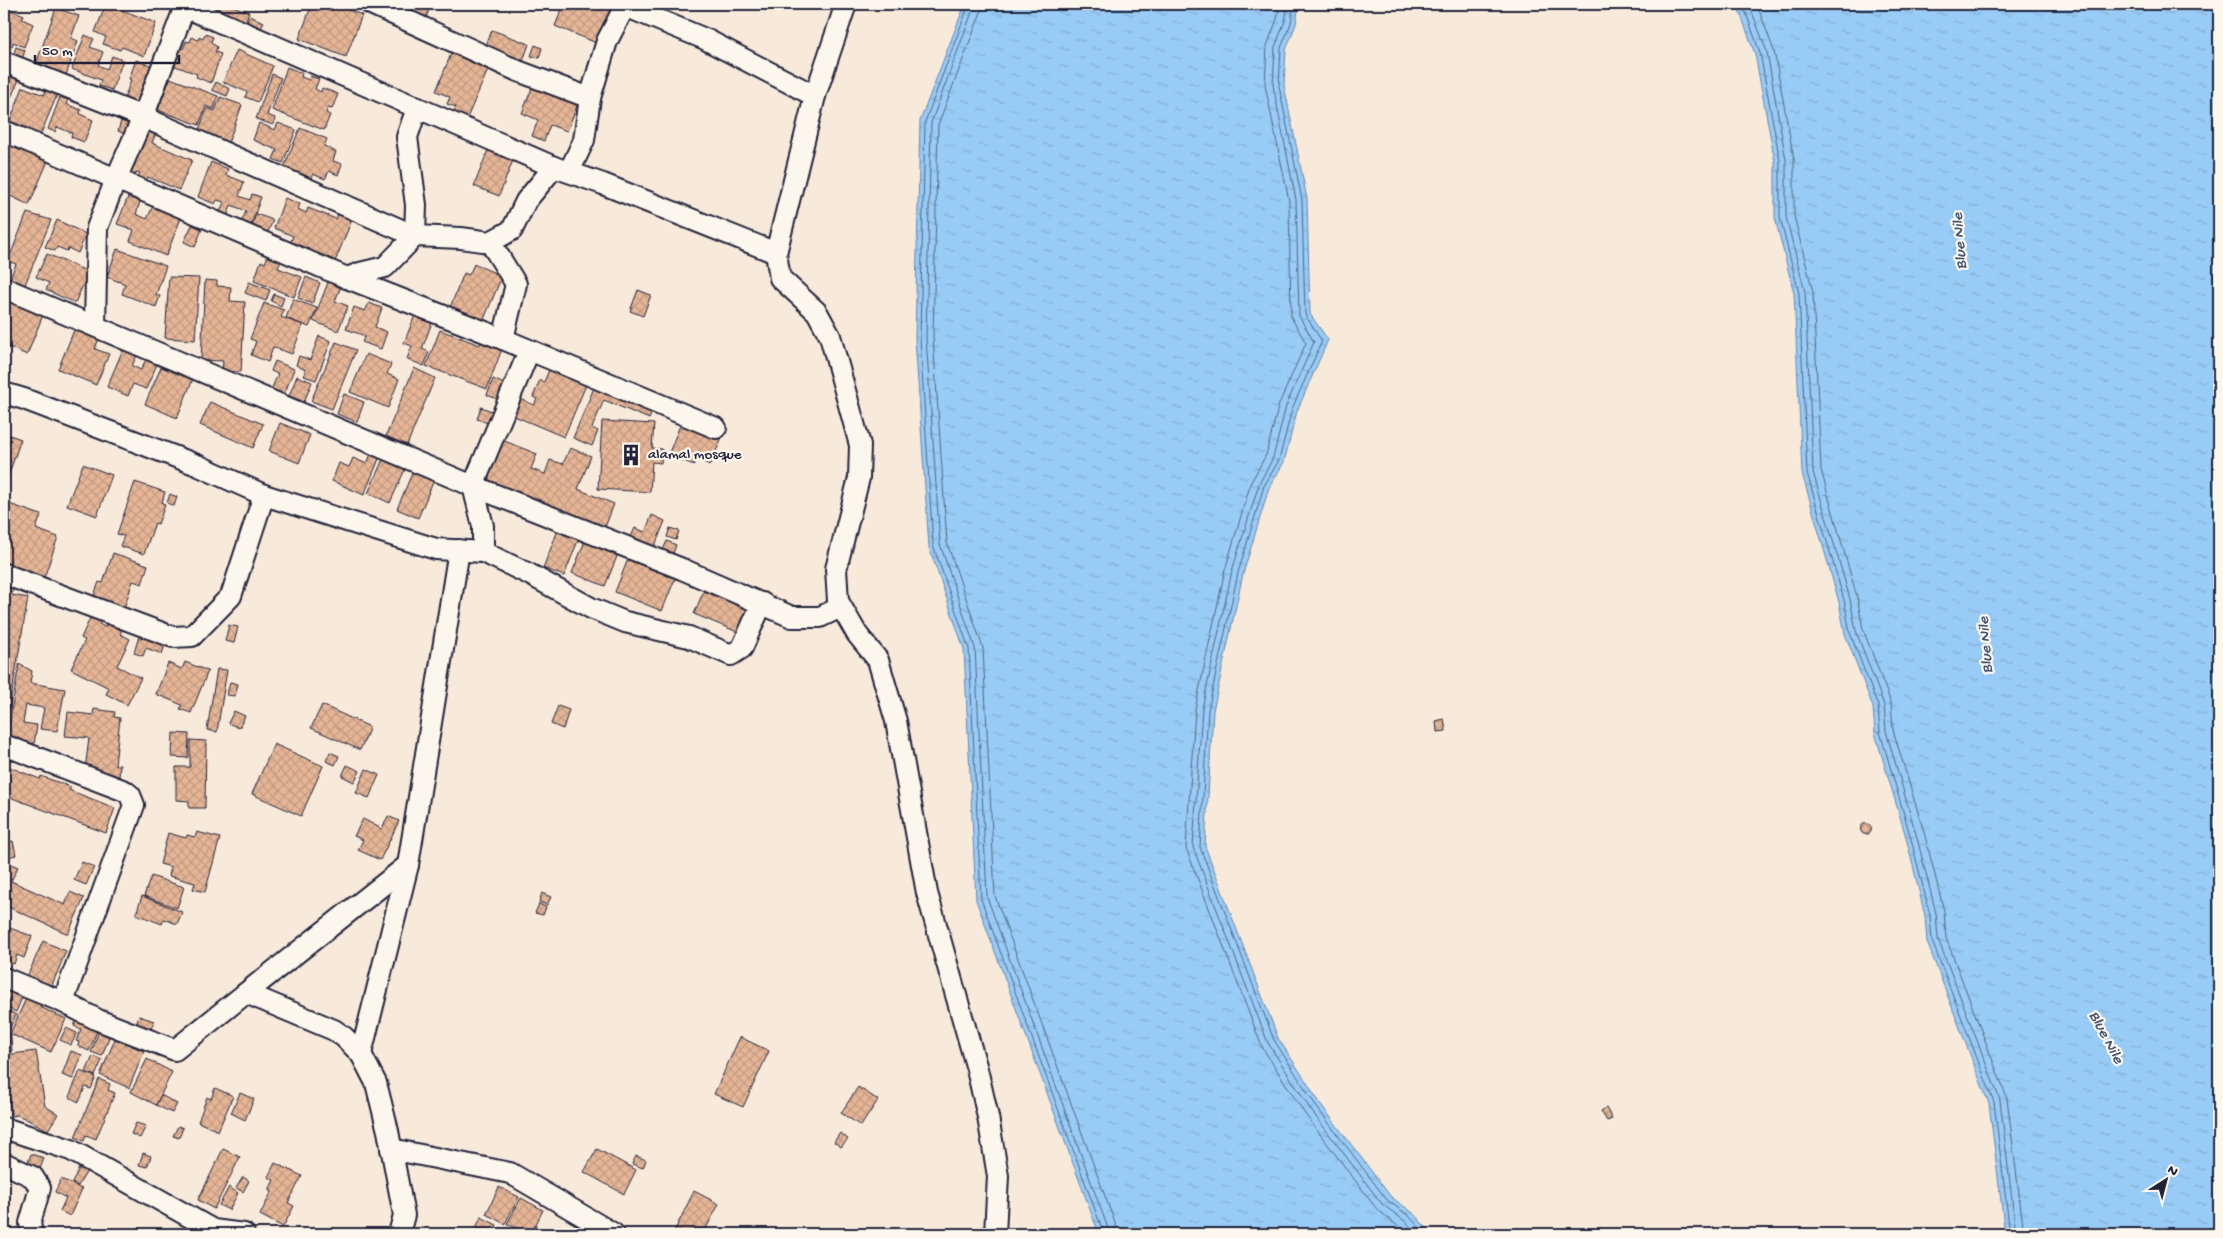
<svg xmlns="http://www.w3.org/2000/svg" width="2223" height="1238" font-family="'Gochi Hand',sans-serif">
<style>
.water{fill:url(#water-ripples);stroke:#6987ab}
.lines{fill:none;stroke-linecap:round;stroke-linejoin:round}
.shore{stroke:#516685;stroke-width:1}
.building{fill:url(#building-cross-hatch);stroke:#22223b}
.street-casing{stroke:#22223b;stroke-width:24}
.street{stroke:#fbf7ec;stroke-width:20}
.labels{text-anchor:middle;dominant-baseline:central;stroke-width:4.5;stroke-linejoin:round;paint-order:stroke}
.poi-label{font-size:15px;fill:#22223b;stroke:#fbf7ec;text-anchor:start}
.water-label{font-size:16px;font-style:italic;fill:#455573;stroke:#fbf7ec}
</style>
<defs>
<pattern id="water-ripples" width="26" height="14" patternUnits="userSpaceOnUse" patternTransform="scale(1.25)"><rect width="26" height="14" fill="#98cbf5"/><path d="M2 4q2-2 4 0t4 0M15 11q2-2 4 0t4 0" fill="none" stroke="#83aed3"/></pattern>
<pattern id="building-cross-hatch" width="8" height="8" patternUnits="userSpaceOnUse" patternTransform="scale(1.25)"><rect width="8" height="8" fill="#e5b596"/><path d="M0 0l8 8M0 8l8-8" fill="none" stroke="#c49b82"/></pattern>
</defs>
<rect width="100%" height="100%" fill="#f7eadb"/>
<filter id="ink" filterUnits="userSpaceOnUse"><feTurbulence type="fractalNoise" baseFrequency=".02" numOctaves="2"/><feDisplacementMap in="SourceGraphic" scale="10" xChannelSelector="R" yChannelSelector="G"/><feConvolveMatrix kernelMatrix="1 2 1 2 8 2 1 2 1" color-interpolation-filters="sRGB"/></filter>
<g filter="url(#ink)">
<g class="water">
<path d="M965,4H1299L1296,24L1286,50L1284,85L1307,199L1310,314L1328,340L1297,411L1284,462L1269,488L1243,574L1213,711L1205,846L1278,1038L1322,1106L1391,1197L1412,1212L1432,1234H1099L976,900L964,649L929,547L915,338L920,121Z"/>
<path d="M1737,4H2219V1234H2005L1989,1104L1927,942L1925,916L1906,837L1875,733L1873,707L1845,634L1839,602L1802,473L1794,293L1775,218V162L1755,54Z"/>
</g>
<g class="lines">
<g class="shore">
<path d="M969,4L925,122L920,338L933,545L969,649L981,899L1104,1234"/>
<path d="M975,4L931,123L926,338L940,544L975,648L987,897L1110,1234"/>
<path d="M983,4L981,12L938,125L933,337L947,543L983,648L995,896L1116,1226L1118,1234"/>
<path d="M1280,4L1277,19L1267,46L1265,85L1289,201L1291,317L1306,343L1279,404L1266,455L1251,482L1225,570L1195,709L1186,848L1262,1047L1307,1117L1376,1208L1407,1234"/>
<path d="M1288,4L1285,21L1275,47L1273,85L1296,200L1299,316L1314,342L1286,406L1273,458L1259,484L1232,571L1202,709L1193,847L1268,1043L1313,1113L1382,1204L1405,1221L1417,1234"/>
<path d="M1294,4L1291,23L1281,48L1279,86L1302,200L1305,315L1322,341L1292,409L1279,460L1264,486L1238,573L1208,710L1200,847L1274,1040L1318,1109L1387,1200L1409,1216L1425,1234"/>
<path d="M1743,4L1760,53L1780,161V218L1799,293L1807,473L1844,600L1850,633L1878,706L1880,732L1910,835L1930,915L1932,941L1994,1102L2010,1234"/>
<path d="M1749,4L1767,52L1786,160V217L1805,292L1813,472L1850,599L1856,631L1884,705L1886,731L1916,834L1936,913L1938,939L2000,1100L2016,1234"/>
<path d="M1757,4L1774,51L1794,159V216L1813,292L1821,470L1857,597L1863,629L1891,703L1893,730L1924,832L1944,911L1946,938L2007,1098L2024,1234"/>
</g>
</g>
<g class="building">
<path d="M106,4L156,23L144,56L122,47L120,50L103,44L106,37L95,32Z"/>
<path d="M206,4H227L249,12L243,28L203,13Z"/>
<path d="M312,4H333L362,15L346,57L299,39Z"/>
<path d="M415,4H431L426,18L412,12Z"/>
<path d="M564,4H596L612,10L599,44L555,26Z"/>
<path d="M648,4H669L666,11Z"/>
<path d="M4,7L24,15L22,19L33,24L24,47L13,42L12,47L7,45L4,53Z"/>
<path d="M56,8L79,16L71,38L78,41L65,78L35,67Z"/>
<path d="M249,16L264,22L259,33L245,28Z"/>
<path d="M492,30L529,44L523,61L511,56L509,61L484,51Z"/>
<path d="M205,34L213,37L211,42L217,47L215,52L221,54L211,83L196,77L197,74L170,64L179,48L183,49L186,41L190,42L192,37L198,40L199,37L203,39Z"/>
<path d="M85,35L94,39L90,47L103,52L98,65L107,69L112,56L123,60L112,90L99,86L101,80L72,69Z"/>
<path d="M535,45L542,48L539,58L531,56Z"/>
<path d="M16,47L25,50L21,63L12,60Z"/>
<path d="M453,49L491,63L467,118L453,113L456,107L447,104L450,97L436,91Z"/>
<path d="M237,50L273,66L258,102L245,97L247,92L223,82Z"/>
<path d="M136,60L159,68L139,114L121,107L131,80L129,79Z"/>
<path d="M287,67L302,73L301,77L309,80L310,76L319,79L315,89L321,92L322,88L338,94L332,109L328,108L326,113L330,115L324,130L272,110Z"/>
<path d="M4,73L19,80L4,112Z"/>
<path d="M272,74L281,78L267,115L275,118L273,125L256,119Z"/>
<path d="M170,78L218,96L214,109L206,106L199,125L158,110Z"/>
<path d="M216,82L230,89L227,96L212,90Z"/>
<path d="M534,83L579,101L567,131L550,125L544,141L532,136L538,120L522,113Z"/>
<path d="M23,87L44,95L46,90L57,95L39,138L28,134L30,129L10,121Z"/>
<path d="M60,97L68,100L66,104L81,110L80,114L93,120L84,142L71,137L72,133L57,127L55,132L48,129Z"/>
<path d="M220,97L242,105L227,146L197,135L207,108L215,111Z"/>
<path d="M121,121L134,125L130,136L118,131Z"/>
<path d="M259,123L275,130L278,123L296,130L283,163L273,159L277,150L253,140Z"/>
<path d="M300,128L327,139L324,146L336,152L333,161L342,164L338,175L329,171L325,179L313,174L311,178L284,167Z"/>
<path d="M144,130L155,135L152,143L192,160L179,190L148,177L146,181L138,177L140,173L136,172L133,180L125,176Z"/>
<path d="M4,142L48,161L29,205L4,193Z"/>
<path d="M488,150L513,160L499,196L474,186Z"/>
<path d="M211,162L228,169L226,175L244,182L239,196L250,200L252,194L261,197L251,225L242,221L246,211L231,205L227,217L219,215L224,202L217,200L215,204L198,197Z"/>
<path d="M128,197L140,202L136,214L147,219L153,206L181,218L166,256L130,241L134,230L117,224Z"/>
<path d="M285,198L300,204L298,209L306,213L308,208L336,219L339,211L353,217L334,264L289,246L293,236L274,228Z"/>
<path d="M27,213L51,220L24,287L9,281L16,264L8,261Z"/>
<path d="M256,214L273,220L266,237L250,232Z"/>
<path d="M57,220L86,234L78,253L68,248L67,251L57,247L55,251L45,247Z"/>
<path d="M192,225L202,229L195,247L184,242Z"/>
<path d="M117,249L166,266L156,295L160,296L156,307L122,294L125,284L107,277Z"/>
<path d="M269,253L282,258L278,268L302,277L294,297L254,281L261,261L265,263Z"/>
<path d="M47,254L89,272L75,303L46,290L49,283L36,277Z"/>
<path d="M474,264L502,276L482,324L449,310L464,273L469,275Z"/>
<path d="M169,277L199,278L195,340L165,338Z"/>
<path d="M306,277L320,283L312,304L298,298Z"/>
<path d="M205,280L217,281V286L231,287L230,301L245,302L241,372L222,371L223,361L201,360Z"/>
<path d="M329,280L342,284L335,301L348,306L338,331L313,321Z"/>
<path d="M249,282L270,290L266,301L245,293Z"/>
<path d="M638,290L651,295L643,316L630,311Z"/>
<path d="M274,294L284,298L281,306L271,301Z"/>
<path d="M293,299L317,308L309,327L286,318Z"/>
<path d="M4,300L43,315L27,355L4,345Z"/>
<path d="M264,303L284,310L281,317L303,325L292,354L273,347L268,362L251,355L256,341L250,339Z"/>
<path d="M369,303L382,308L375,327L387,332L381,349L362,342L365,336L346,329L354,307L365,311Z"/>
<path d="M417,310L434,317L422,349L429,352L424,366L407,359L412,346L404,343Z"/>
<path d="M75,328L99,338L95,349L109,354L96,385L58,369Z"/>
<path d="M440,330L480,345L483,338L503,346L487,389L426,366Z"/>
<path d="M319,336L331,341L316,380L304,376L306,370L296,365L299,356L310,360Z"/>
<path d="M336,342L356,350L332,409L311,401Z"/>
<path d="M124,347L138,353L132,366L141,370L146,359L157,364L146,389L133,384L128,396L107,387Z"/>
<path d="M366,354L391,364L387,374L399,379L388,408L350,392Z"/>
<path d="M275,361L294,369L284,395L271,390L278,374L271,371Z"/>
<path d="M162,365L193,379L177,418L145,404Z"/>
<path d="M555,366L578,376L576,381L586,385L564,437L512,415L519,398L534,405L537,399L533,397L540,380L544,382L549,370L553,372Z"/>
<path d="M414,368L435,378L407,445L386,436Z"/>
<path d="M297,376L312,382L304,402L289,396Z"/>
<path d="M493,379L511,387L505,402L487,395Z"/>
<path d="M596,383L654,407L649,419L604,400L592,428L598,431L592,446L573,438Z"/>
<path d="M344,394L364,402L357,422L337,414Z"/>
<path d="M210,402L263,424L253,448L200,425Z"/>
<path d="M481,407L500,414L496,426L477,419Z"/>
<path d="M683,418L723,435L710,465L696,459L694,465L668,455Z"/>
<path d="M602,421L654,424L652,448L662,449L661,463L652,462L650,492L598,489Z"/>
<path d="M280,423L310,435L299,463L269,451Z"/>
<path d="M4,433L21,439L4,488Z"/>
<path d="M497,438L537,454L531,469L545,474L550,460L563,464L570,448L591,456L578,489L614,504L605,527L482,477Z"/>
<path d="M372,451L381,454L364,495L332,481L339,463L349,467L353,458L367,464Z"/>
<path d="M384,457L406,467L390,503L368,493Z"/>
<path d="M83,464L112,475L97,516L67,505Z"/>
<path d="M413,471L434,480L418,518L397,509Z"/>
<path d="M135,482L165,492L162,503L165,505L158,524L155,523L144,554L120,546L124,536L117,534Z"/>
<path d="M170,494L177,497L174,506L167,503Z"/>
<path d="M4,502L41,515L36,529L58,537L44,578L4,563Z"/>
<path d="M652,515L665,521L654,548L630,539L635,528L645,532Z"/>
<path d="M560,525L581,533L564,576L543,568Z"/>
<path d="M670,528L679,531L676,540L667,537Z"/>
<path d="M587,536L620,549L605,586L572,573Z"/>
<path d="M667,541L676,545L672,556L662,552Z"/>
<path d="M113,553L148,565L142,584L133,581L124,608L93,598L99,582L103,583Z"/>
<path d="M630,554L677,574L662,611L615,592Z"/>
<path d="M4,581L15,583L12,595L28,598L7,722L4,721Z"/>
<path d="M704,590L750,608L740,633L694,614Z"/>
<path d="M92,614L102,618L99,624L105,627L108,621L123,628L120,634L130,639L117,666L141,678L127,705L106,694L109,688L71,669L85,640L81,638Z"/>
<path d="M229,625L238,627L234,643L225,641Z"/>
<path d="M150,633L167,639L162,654L146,648L143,656L134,653L139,636L148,639Z"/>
<path d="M185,662L208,671L191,713L180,709L182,705L156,694L168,663L182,669Z"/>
<path d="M19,664L32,671L30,683L65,689L57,731L40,729L44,708L26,705L23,723L37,725L34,744L7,737Z"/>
<path d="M217,669L227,670L217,732L207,730Z"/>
<path d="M230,682L238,684L235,696L227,695Z"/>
<path d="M322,705L370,727L360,750L311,728Z"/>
<path d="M558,706L569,710L563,729L551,724Z"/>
<path d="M94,709L115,712L114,717L120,718L115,765H120L119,777L85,770L89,738L65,736L68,712L93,715Z"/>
<path d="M234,711L245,716L239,728L228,723Z"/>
<path d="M1444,719L1446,731L1437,732L1436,721Z"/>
<path d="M173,733L189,734L188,758L172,757Z"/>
<path d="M190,740L206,741L205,808H189V801L176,800V767H190Z"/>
<path d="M274,744L323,766L301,816L252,794Z"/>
<path d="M330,752L339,756L335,765L326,761Z"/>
<path d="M4,765L40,779L41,776L71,787L69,790L115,808L106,833L4,795Z"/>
<path d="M347,765L360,771L354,782L342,776Z"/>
<path d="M366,769L379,775L369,798L356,793Z"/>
<path d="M388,816L399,821L380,860L358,850L363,840L354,836L363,819L382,829Z"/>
<circle cx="1866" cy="829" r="5.5"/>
<path d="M197,832L220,838L205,892L193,889L195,883L169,876L171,867L160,864L168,833L186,838L187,835L195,837Z"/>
<path d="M13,841L16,855L4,858V843Z"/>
<path d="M4,861L18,867L11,881L65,905L70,892L84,898L68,934L4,905Z"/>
<path d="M82,862L94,867L86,885L74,880Z"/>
<path d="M151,876L184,887L177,908L144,896Z"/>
<path d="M542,893L551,897L547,905L539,902Z"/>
<path d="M142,896L182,912L177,924L164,919L162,924L136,914Z"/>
<path d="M539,904L546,907L543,915L535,913Z"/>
<path d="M4,926L32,936L24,958L17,955L14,964L4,961Z"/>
<path d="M43,941L66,951L50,990L26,979Z"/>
<path d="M4,983L24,993L16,1012L6,1007L10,999L4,997Z"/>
<path d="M28,994L43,1001L40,1007L66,1019L51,1052L10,1034Z"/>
<path d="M4,1008L16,1015L7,1034L11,1037L12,1051L4,1052Z"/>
<path d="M139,1016L154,1021L149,1034L135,1029Z"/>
<path d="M78,1017L99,1026L89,1051L78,1046L79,1042L76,1041L81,1029L74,1026Z"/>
<path d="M66,1028L77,1033L71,1045L60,1040Z"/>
<path d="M100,1028L111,1032L102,1056L91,1052Z"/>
<path d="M740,1037L769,1051L743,1107L714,1094Z"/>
<path d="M115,1039L144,1051L129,1088L100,1075Z"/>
<path d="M36,1051L45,1106L58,1114L48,1130L18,1115L11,1116L4,1066V1055Z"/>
<path d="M71,1051L82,1055L73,1079L62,1075Z"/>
<path d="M93,1056L102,1060L95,1076L86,1072Z"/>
<path d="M147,1059L172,1072L156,1105L131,1092Z"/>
<path d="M80,1071L96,1077L91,1089L85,1087L79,1102L69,1097Z"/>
<path d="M99,1079L110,1084L108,1090L115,1093L96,1139L86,1135L84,1141L75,1137Z"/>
<path d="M858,1087L878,1100L861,1126L841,1113Z"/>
<path d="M215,1088L233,1096L218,1131L198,1122L207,1097L211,1099Z"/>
<path d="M240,1093L254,1099L245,1120L231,1113Z"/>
<path d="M161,1095L177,1104L172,1113L156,1105Z"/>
<path d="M1606,1108L1612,1119L1607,1121L1601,1111Z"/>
<path d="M136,1123L146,1126L140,1138L131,1134Z"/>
<path d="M178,1126L183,1128L179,1138L173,1136Z"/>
<path d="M840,1133L848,1139L841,1147L834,1142Z"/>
<path d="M223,1149L240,1157L214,1209L198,1200Z"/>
<path d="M597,1149L636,1170L624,1194L584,1172Z"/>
<path d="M143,1153L151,1156L147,1167L139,1165Z"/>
<path d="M31,1154L44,1158L40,1169L27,1165Z"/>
<path d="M636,1156L646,1160L643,1168L632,1164Z"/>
<path d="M275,1163L302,1176L288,1203L294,1206L283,1227L260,1215L272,1191L269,1190L274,1180L268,1177Z"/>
<path d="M79,1168L87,1171L78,1186L72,1183Z"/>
<path d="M243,1177L249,1181L243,1192L236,1188Z"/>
<path d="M61,1179L82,1189L70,1216L60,1211L66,1198L55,1192Z"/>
<path d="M229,1187L238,1193L229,1210L219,1205Z"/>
<path d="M499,1187L519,1197L505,1224L486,1214Z"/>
<path d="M694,1191L719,1204L703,1234H673Z"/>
<path d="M521,1198L543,1210L531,1234L507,1224Z"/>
<path d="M481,1217L497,1225L493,1234L476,1228Z"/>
</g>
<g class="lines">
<g class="street-casing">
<g id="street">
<path d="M371,4L518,71L590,98"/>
<path d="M620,4L705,39L815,96"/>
<path d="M846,4L815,96L776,253L780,278L817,312L830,336L860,445L859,478L836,569L838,601L857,634L878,660L896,721L927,893L977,1069L988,1117L998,1176L995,1234"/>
<path d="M185,7L554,167L603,184L776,253"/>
<path d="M4,62L143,117L415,236L416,205L407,137L417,108"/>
<path d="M4,131L347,278L503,339L716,428"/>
<path d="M569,172L584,140L590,98L607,41L625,6"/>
<path d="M490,242L516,284L503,339"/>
<path d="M347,278L360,273L385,267L415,236L461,238L490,242L512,230L526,201L554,167"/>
<path d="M4,288L473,486L682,569L792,617H820L841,607"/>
<path d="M95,326L97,228L116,179L143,117L186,4"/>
<path d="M4,393L24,399L197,465L264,495L436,549L483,552L529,574L591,608L625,622L689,637L731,655L742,648L762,603"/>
<path d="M483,552V526L473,486L529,351"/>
<path d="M4,574L173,637L192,636L231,596L264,495"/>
<path d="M4,745L125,791L130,795L134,805L63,1002"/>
<path d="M4,978L63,1002L98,1020L175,1050L246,993L334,1030L344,1037L361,1054L376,1083L388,1131L404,1215L399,1234"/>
<path d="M246,993L408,865"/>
<path d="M361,1054L408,865L459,550"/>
<path d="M4,1128L71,1150L213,1230L244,1234"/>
<path d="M391,1149L510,1173L614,1234"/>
<path d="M4,1163L33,1177L40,1188L30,1223L32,1234"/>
</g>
</g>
<use href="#street" class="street"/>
</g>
</g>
<defs>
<g id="building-bare" transform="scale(1.725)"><path d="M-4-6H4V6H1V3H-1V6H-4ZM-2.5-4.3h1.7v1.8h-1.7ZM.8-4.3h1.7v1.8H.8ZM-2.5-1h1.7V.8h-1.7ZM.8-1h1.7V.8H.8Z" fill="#22223b" stroke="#fbf7ec" stroke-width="2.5" paint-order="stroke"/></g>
</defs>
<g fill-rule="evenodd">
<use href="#building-bare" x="631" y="455"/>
</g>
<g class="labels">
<g class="poi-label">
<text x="648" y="455">alamal mosque</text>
</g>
<g class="water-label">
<text transform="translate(1961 241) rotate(-94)">Blue Nile</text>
<text transform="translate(1987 645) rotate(-94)">Blue Nile</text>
<text transform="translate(2105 1038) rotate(62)">Blue Nile</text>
</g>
</g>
<rect width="2223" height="1238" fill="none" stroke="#fbf7ec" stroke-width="20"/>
<rect x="10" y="10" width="2203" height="1218" fill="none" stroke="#22223b" stroke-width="2" filter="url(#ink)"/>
<g transform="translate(2166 1180) rotate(36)" stroke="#fbf7ec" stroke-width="4" paint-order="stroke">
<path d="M0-4L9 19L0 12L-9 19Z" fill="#22223b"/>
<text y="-8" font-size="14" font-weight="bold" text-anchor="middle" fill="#22223b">N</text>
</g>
<path d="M35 55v8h144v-8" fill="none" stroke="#22223b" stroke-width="2.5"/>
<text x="42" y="55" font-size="15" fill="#22223b" stroke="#fbf7ec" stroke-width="4" paint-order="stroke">50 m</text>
</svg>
